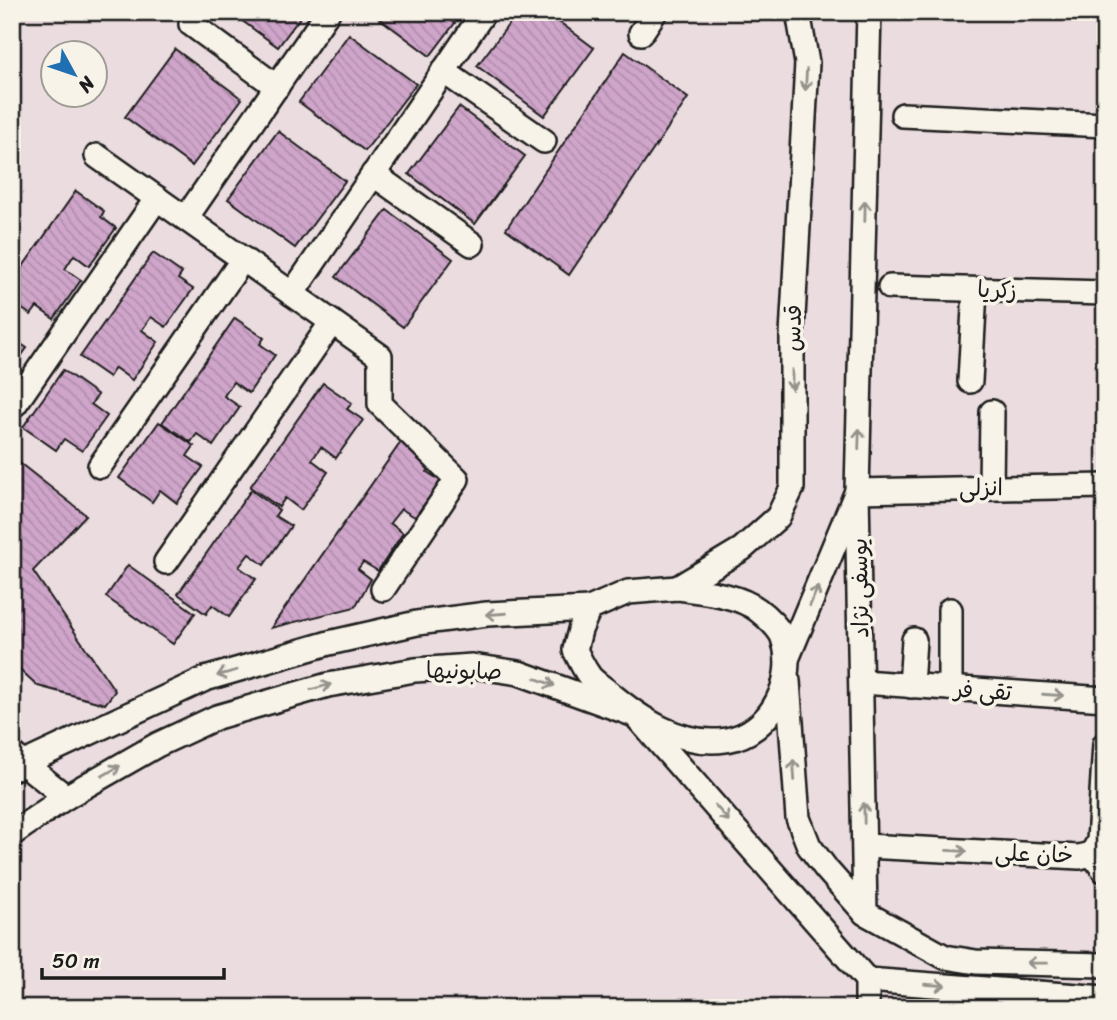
<svg xmlns="http://www.w3.org/2000/svg" width="1117" height="1020" font-family="Sriracha,'Playpen Sans Arabic',sans-serif">
<style>
.building{fill:url(#building-back-hatch);stroke:#1c1c1c;stroke-width:2}
.lines{fill:none;stroke-linecap:round;stroke-linejoin:round}
.minor-casing{stroke:#1c1c1c;stroke-width:28}
.minor{stroke:#f7f3e8;stroke-width:23}
.oneway{stroke:#94928c}
.labels{text-anchor:middle;dominant-baseline:central;stroke-width:7;stroke-linejoin:round;paint-order:stroke}
.street-label{font-size:23px;fill:#1c1c1c;stroke:#f7f3e8}
</style>
<defs>
<pattern id="building-back-hatch" width="6" height="6" patternUnits="userSpaceOnUse" patternTransform="scale(1.75)"><rect width="6" height="6" fill="#cfa5ca"/><path d="M-1 5l2 2M0 0l6 6M5-1l2 2" fill="none" stroke="#b18dad"/></pattern>
</defs>
<rect width="100%" height="100%" fill="#ebdcdf"/>
<filter id="ink" filterUnits="userSpaceOnUse"><feTurbulence type="fractalNoise" baseFrequency=".0143" numOctaves="2"/><feDisplacementMap in="SourceGraphic" scale="14" xChannelSelector="R" yChannelSelector="G"/><feConvolveMatrix kernelMatrix="1 2 1 2 8 2 1 2 1" color-interpolation-filters="sRGB"/></filter>
<g filter="url(#ink)">
<g class="building">
<path d="M230,12H304L278,47Z"/>
<path d="M371,12H440L455,23L430,56Z"/>
<path d="M518,12H546L594,48L544,116L477,66Z"/>
<path d="M349,34L416,84L365,151L299,102Z"/>
<path d="M175,49L242,99L192,166L125,117Z"/>
<path d="M625,52L688,98L569,275L506,229Z"/>
<path d="M459,107L525,156L475,224L409,174Z"/>
<path d="M278,131L345,181L295,248L228,199Z"/>
<path d="M76,191L104,211L101,217L116,228L89,266L74,255L65,269L81,280L54,319L37,307L31,315L12,302V282Z"/>
<path d="M387,210L453,259L403,327L336,277Z"/>
<path d="M153,253L182,273L178,279L193,289L166,327L151,317L142,330L158,342L132,380L115,368L109,377L80,357Z"/>
<path d="M235,318L264,338L260,344L275,355L249,393L233,382L224,396L240,407L213,446L197,434L191,442L162,423Z"/>
<path d="M12,338L27,348L12,369Z"/>
<path d="M63,370L98,395L91,404L107,416L82,451L64,439L56,450L23,427Z"/>
<path d="M323,383L352,403L347,409L363,420L336,458L321,447L312,460L328,472L301,510L285,498L279,507L250,487Z"/>
<path d="M159,422L194,446L187,456L203,467L177,503L160,490L152,502L119,478Z"/>
<path d="M401,442L432,465L427,472L441,481L415,517L401,509L390,523L403,533L378,571L363,562L358,569L371,579L355,607L271,628Z"/>
<path d="M12,457L86,515L33,571L115,691L105,704L38,686L12,662Z"/>
<path d="M251,490L279,510L275,516L291,526L264,565L249,554L239,567L256,579L229,617L212,605L206,614L178,594Z"/>
<path d="M128,565L195,613L173,644L106,597Z"/>
</g>
<g class="lines">
<g class="minor-casing">
<g id="minor">
<path d="M869,12L857,491L865,913L945,957L976,962L1105,965"/>
<path d="M191,24L277,87"/>
<path d="M641,33L655,12"/>
<path d="M443,71L544,141"/>
<path d="M903,115L1105,125"/>
<path d="M97,156L380,356V404L457,479L383,589"/>
<path d="M373,174L472,244"/>
<path d="M186,218L328,12"/>
<path d="M890,287L1105,293"/>
<path d="M292,294L484,12"/>
<path d="M970,381L975,290"/>
<path d="M15,404L157,198"/>
<path d="M100,466L243,259"/>
<path d="M991,488L992,412"/>
<path d="M166,562L332,322"/>
<path d="M677,588L742,549L778,517L792,488V335L807,63L798,12"/>
<path d="M677,588C703,592 737,594 758,610C766,616 780,629 783,638C797,679 772,733 726,740C681,747 640,719 607,691C601,686 592,681 588,674C583,667 579,658 575,650L580,630L589,609L628,592Z"/>
<path d="M787,659L857,491L1105,486"/>
<path d="M788,681L798,818L809,846L827,870L865,913"/>
<path d="M862,682L1105,699"/>
<path d="M911,686L914,640"/>
<path d="M950,688V610"/>
<path d="M12,754L66,797"/>
<path d="M12,769L205,679L329,643L417,623L487,614L589,609"/>
<path d="M12,834L66,797L157,745L217,717L328,685L415,670L472,666L519,673L635,715L867,980"/>
<path d="M865,846L1079,857L1092,854L1099,841L1105,744"/>
<path d="M1092,854L1105,871"/>
<path d="M867,980L1105,998"/>
<path d="M867,1008V980"/>
</g>
</g>
<use href="#minor" class="minor"/>
</g>
<defs><path id="oneway-shaft" d="M-6 0H5M1.5-3L5.5 0L1.5 3" fill="none" stroke-width="1.6" stroke-linecap="round" stroke-linejoin="round" transform="scale(1.75)"/></defs>
<g class="oneway">
<use href="#oneway-shaft" transform="translate(806 80) rotate(93)"/>
<use href="#oneway-shaft" transform="translate(865 211) rotate(-89)"/>
<use href="#oneway-shaft" transform="translate(792 380) rotate(90)"/>
<use href="#oneway-shaft" transform="translate(859 439) rotate(-88)"/>
<use href="#oneway-shaft" transform="translate(814 596) rotate(-67)"/>
<use href="#oneway-shaft" transform="translate(496 614) rotate(176)"/>
<use href="#oneway-shaft" transform="translate(227 673) rotate(164)"/>
<use href="#oneway-shaft" transform="translate(545 682) rotate(20)"/>
<use href="#oneway-shaft" transform="translate(321 687) rotate(-15)"/>
<use href="#oneway-shaft" transform="translate(1053 695) rotate(4)"/>
<use href="#oneway-shaft" transform="translate(794 770) rotate(-94)"/>
<use href="#oneway-shaft" transform="translate(111 771) rotate(-30)"/>
<use href="#oneway-shaft" transform="translate(722 813) rotate(49)"/>
<use href="#oneway-shaft" transform="translate(864 813) rotate(-91)"/>
<use href="#oneway-shaft" transform="translate(957 851) rotate(3)"/>
<use href="#oneway-shaft" transform="translate(1037 963) rotate(-179)"/>
<use href="#oneway-shaft" transform="translate(935 985) rotate(4)"/>
</g>
</g>
<g class="labels">
<g class="street-label">
<text transform="translate(997 290) rotate(2)">زکریا</text>
<text transform="translate(793 328) rotate(-88)">قدس</text>
<text transform="translate(981 488) rotate(-1)">انزلی</text>
<text transform="translate(860 588) rotate(-91)">یوسفی نژاد</text>
<text transform="translate(464 671) rotate(1)">صابونیها</text>
<text transform="translate(983 691) rotate(4)">تقی فر</text>
<text transform="translate(1034 854) rotate(2)">خان علی</text>
</g>
</g>
<rect width="1117" height="1020" fill="none" stroke="#f7f3e8" stroke-width="42"/>
<rect x="21" y="21" width="1075" height="978" fill="none" stroke="#1c1c1c" stroke-width="2.5" filter="url(#ink)"/>
<g transform="translate(74 74) rotate(130)"><circle r="33" fill="#f7f3e8" stroke="#9f9d96" stroke-width="2"/>
<path d="M0-5L12 26L0 18L-12 26Z" fill="#1f6fb2"/>
<text y="-10" font-size="19" font-weight="bold" text-anchor="middle" fill="#1c1c1c">N</text>
</g>
<path d="M42 968v10h182v-10" fill="none" stroke="#1c1c1c" stroke-width="3.5"/>
<text x="52" y="968" font-size="21" fill="#1c1c1c" stroke="#f7f3e8" stroke-width="5" paint-order="stroke">50 m</text>
</svg>
